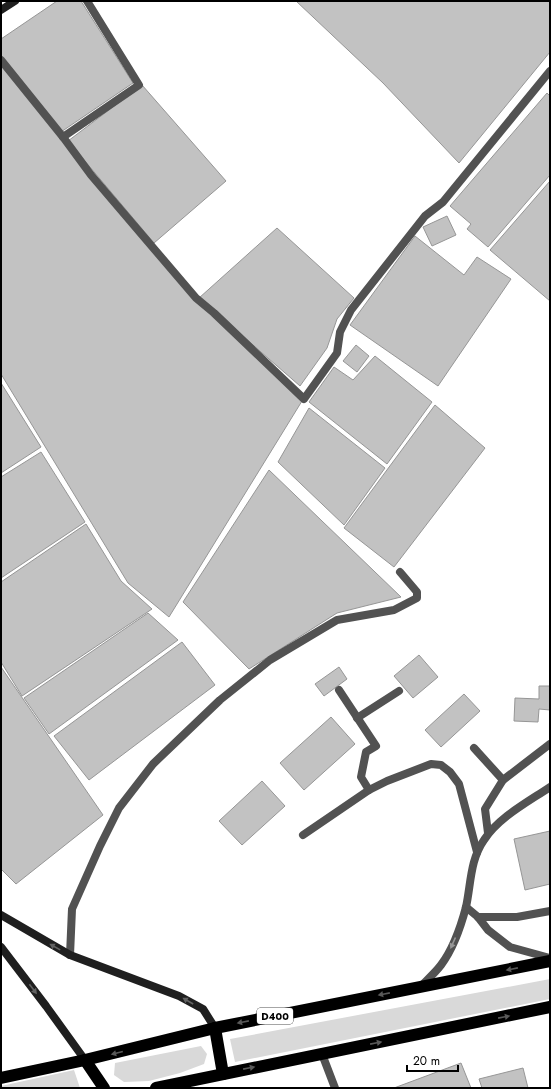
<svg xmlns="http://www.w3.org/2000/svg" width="551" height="1089" font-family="Jost,sans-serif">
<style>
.green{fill:#d9d9d9}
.building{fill:#c2c2c2;stroke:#969696}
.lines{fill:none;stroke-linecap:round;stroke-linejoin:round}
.lane{stroke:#525252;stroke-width:8}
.street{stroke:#525252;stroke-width:8}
.secondary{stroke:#1f1f1f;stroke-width:8}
.highway{stroke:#000;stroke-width:12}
.oneway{fill:#979797}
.oneway2{fill:#626262}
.oneway3{fill:#595959}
.labels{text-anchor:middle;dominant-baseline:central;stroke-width:3;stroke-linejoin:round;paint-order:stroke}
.shield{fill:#fff;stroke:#4c4c4c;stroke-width:1}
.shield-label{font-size:10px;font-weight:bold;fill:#000}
</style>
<rect width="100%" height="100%" fill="#fff"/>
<g class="green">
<path d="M550,979V999L235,1062L230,1039Z"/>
<path d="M201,1046L207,1054L204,1064L180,1073L149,1081L124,1082L114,1075L115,1063Z"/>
<path d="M74,1070L80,1088H1V1086Z"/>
</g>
<g class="building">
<path d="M57,1H81L133,83L61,132L1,57V39Z"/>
<path d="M296,1H550V52L459,163L383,83Z"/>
<path d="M1,65L194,298L302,401L169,617L128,583L1,374Z"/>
<path d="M142,85L226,181L154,243L68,141Z"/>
<path d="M547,93L550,96V175L488,247L467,229L471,224L450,206Z"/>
<path d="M550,181V301L490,250Z"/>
<path d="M447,216L456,235L432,246L423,227Z"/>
<path d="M277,228L354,298L337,319L327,348L300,386L199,298Z"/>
<path d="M415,236L464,275L477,257L511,279L438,386L350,325Z"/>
<path d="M356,345L369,356L357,372L343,361Z"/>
<path d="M375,356L432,402L387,464L309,402L334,367L353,380Z"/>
<path d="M1,383L41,447L1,473Z"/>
<path d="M435,405L485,448L394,567L344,528Z"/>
<path d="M309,408L385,468L344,525L278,462Z"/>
<path d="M41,452L85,522L1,578V477Z"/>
<path d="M269,470L401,597L337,613L249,669L183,602Z"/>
<path d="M86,524L121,581L152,609L22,696L1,662V582Z"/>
<path d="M148,613L178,640L49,734L24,698Z"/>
<path d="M182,642L215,685L89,780L54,736Z"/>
<path d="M419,655L438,677L413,698L394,676Z"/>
<path d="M1,667L103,815L16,884L1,869Z"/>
<path d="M339,667L347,679L324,696L315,684Z"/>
<path d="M539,686H550V710L539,709L538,722L514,721L515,698L539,699Z"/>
<path d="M464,694L480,711L441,747L425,730Z"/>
<path d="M331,717L355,744L304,790L280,763Z"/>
<path d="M262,781L285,806L242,845L219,821Z"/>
<path d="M550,831V884L525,890L514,839Z"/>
<path d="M461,1063L471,1088H394Z"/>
<path d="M523,1068L528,1088H482L479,1079Z"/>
</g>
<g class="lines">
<g class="lane">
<path d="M1,60L63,137L91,175L196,298L214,313L304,399L337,353L340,332L351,310L425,216L443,202L550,71"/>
<path d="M63,137L139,85L87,1"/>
<path d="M339,690L376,746L366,752L361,777L369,790"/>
<path d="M357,718L399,691"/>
<path d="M474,748L503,780"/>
<path d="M488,833L485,809L503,780L550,744"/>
<path d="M303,835L369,790L387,781L431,764L441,765L450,772L459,784L477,852"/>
<path d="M322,1054L335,1088"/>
</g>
<g class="street">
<path d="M466,907L478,917L488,930L510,947L550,958"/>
<path d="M478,917H517L550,911"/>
<path d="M70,955L72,909L100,846L119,808L153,764L220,700L270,660L337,620L394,610L417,598V592L400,572"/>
<path d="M420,987C427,980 435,973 441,965C453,949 461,926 466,907C471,884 470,860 484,840C499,817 528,802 550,787"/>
</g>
<g class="secondary">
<path d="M1,10L15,1"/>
<path d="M1,915L70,955L179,996L203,1009L215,1028"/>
<path d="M1,947L46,1006L85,1060"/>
</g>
<g class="highway">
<path d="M215,1028L223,1074"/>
<path d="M85,1060L104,1088"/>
<path d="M1,1078L85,1060L215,1028L550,961"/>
<path d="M156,1088L550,1007"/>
</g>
</g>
<defs><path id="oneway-solid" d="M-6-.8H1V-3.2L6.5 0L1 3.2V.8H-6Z"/></defs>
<use class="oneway" href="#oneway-solid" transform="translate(453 943) rotate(114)"/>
<g class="oneway2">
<use href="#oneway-solid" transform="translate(55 947) rotate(-151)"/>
<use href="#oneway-solid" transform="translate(33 989) rotate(53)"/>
<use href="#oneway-solid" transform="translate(188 1001) rotate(-150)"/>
</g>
<g class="oneway3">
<use href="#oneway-solid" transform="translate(512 969) rotate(169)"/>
<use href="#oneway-solid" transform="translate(384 994) rotate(169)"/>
<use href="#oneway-solid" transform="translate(504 1017) rotate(-11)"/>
<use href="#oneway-solid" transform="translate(243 1022) rotate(169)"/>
<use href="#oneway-solid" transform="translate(376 1043) rotate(-11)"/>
<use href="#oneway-solid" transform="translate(117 1053) rotate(166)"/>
<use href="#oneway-solid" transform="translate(249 1068) rotate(-11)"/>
</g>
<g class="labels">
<rect class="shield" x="257" y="1008" width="36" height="16" rx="3"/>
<g class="shield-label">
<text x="275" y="1016">D400</text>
</g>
</g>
<rect width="551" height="1089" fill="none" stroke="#000000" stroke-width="4"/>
<path d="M407 1065v6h51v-6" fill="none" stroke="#000000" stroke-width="2"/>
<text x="413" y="1065" font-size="12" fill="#000000" stroke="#ffffff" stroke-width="3" paint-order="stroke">20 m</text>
</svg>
